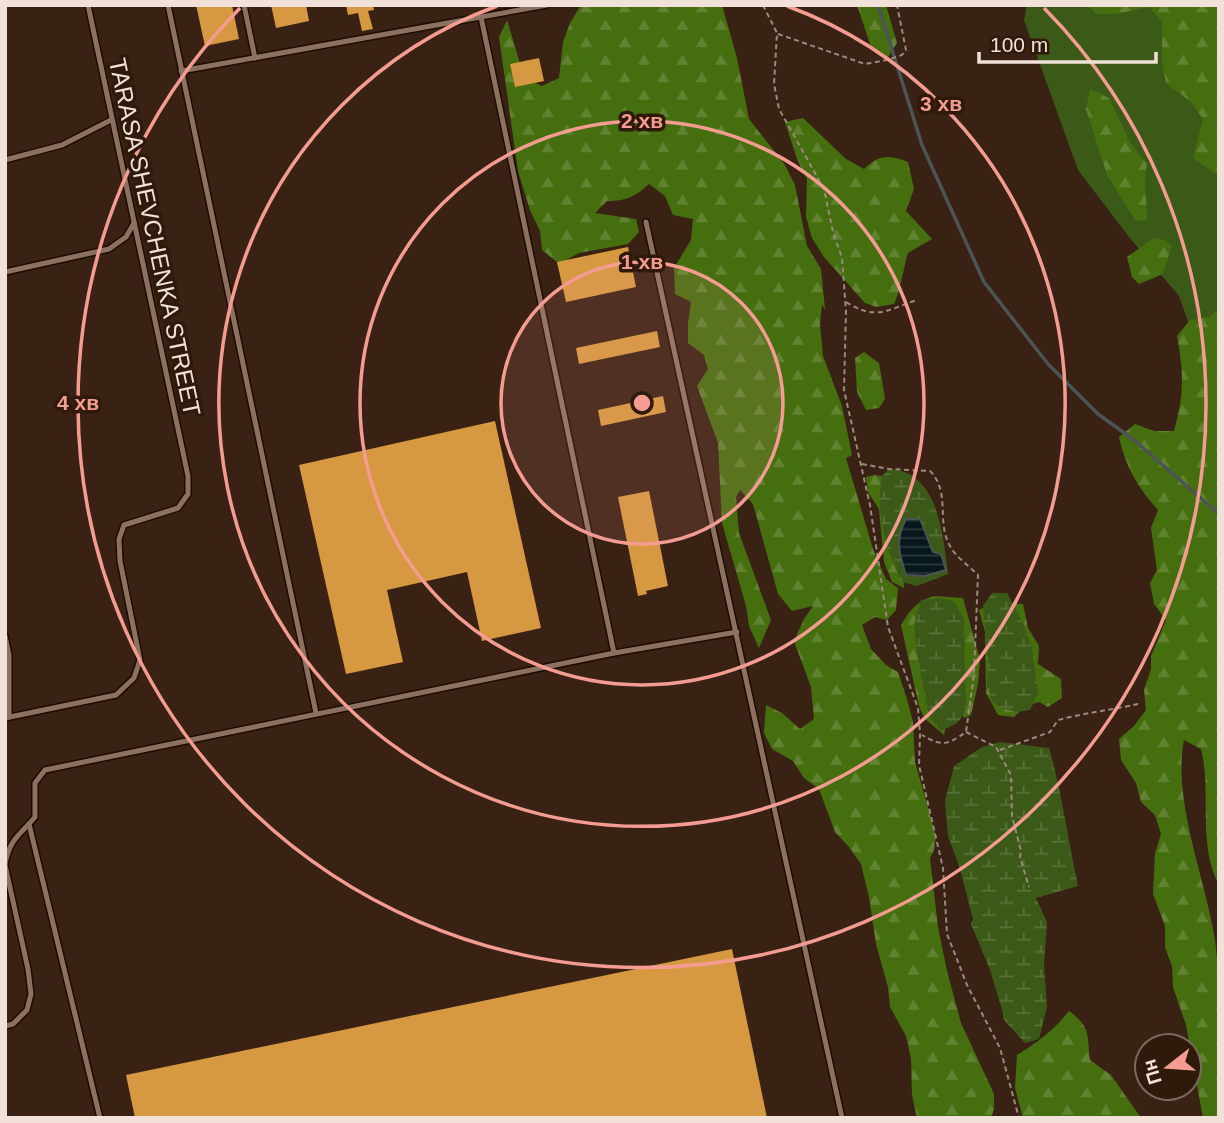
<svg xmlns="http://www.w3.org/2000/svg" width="1224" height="1123" font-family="Helvetica,sans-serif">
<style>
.green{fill:#3b5a17}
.forest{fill:url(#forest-firs)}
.wetland{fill:url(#wetland-marsh)}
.water{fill:url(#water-rules);stroke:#4c5454;stroke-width:2}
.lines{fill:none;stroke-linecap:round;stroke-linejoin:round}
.stream{stroke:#4c5454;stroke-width:3.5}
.building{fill:#d69840}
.lane-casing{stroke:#1f0b01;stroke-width:8}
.path{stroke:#9c897d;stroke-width:2;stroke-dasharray:5 3.5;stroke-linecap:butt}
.lane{stroke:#8c7160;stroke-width:5}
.ring{fill:none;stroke:#f59c92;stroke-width:3.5}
.labels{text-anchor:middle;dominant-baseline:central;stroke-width:7;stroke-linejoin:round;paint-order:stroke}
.street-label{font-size:24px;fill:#f1e1d8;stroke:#2f190a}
.centre{fill:#f59c92;stroke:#2f190a;stroke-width:3.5}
.ring-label{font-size:21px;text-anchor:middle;font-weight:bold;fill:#f59c92;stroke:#2f190a;stroke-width:7;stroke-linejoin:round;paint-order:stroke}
</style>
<defs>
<pattern id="forest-firs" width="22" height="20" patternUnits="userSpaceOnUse" patternTransform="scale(1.75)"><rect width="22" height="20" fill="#456e0f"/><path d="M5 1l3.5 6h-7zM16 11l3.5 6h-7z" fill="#608231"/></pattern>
<pattern id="wetland-marsh" width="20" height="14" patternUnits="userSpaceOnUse" patternTransform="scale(1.75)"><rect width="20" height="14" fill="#3b5a17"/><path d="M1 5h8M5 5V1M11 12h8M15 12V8" fill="none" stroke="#587138"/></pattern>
<pattern id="water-rules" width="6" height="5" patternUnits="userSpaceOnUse" patternTransform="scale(1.75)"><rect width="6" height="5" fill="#06181b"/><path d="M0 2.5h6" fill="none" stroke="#2b393b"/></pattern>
</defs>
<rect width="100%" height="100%" fill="#392214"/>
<path class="green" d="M1027,5H1219V407L1179,296L1129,237L1078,170L1024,20Z"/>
<g class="forest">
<path d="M581,5H722L737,58L749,119L785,165L795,185L807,246L821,269L825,310L822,304L820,324L823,356L842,406L852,455L846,458L873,549L886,579L898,588L896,610L887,620L875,617L862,625L871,649L886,665L898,672L907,699L913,722L915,762L936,836L934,850L930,858L938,927L947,971L961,1023L994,1094V1109L991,1118H917L912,1095L911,1059L906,1036L890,1007L888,987L876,944L869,897L861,864L849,847L835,832L819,789L804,778L793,761L772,749L764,733L766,705L782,713L800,729L814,719L811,687L794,641L804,619L813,606L792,611L778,594L753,504L740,490L736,497L739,533L771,620L759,648L749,626L746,606L722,523L718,443L697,386L708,369L704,355L688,343V323L691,302L675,294L674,268L691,240L693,219L673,215L665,196L649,184C635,197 626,201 607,201L595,213L636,219L639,232L628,244L579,253L557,265V262L542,250L540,231L530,210L518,171L499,37L507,20L524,77L542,86L559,78L563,42L570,23Z"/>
<path d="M857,5H886L897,43L887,59L871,47Z"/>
<path d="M1088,5H1219V176L1193,158L1203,119L1191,102L1166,83L1162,62V21L1149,7L1116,14H1096Z"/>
<path d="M1090,89L1109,98L1131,144L1147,164C1142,182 1148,203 1147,221L1135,220L1107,175L1086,109Z"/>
<path d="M803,118L846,159L864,169C880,154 888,155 908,162L914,189L906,211L932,239L908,253C903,269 901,289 894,304L876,307L865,303L824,257L812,238L806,217L807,179L797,159L785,122Z"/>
<path d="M1154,238L1164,240L1172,246L1163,274L1139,284L1132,277L1127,257Z"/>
<path d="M1219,307V885C1197,844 1212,793 1201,749L1184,740C1172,800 1206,880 1215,940C1223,998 1219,1059 1219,1118H1203L1186,1025L1173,987L1172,966L1165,947V926L1153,894L1155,853L1161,834L1155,815L1141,802L1136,783L1121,760L1119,739L1134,726L1146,710L1144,690L1151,669V656L1166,620L1154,604L1150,583L1157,570L1151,528L1158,510C1138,488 1125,466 1119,437L1135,424L1154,431H1174C1184,394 1184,374 1177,336L1190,320L1210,317Z"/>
<path d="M864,352L879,363L885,399L879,408L866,410L857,392L855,358Z"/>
<path d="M875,475L911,482L903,565L904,588L892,582L884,562L879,509L868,492L866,477Z"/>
<path d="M934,596L963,598L980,660L978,684L971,715L964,718L951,688L949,713L944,735L924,718L919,706L901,625C910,610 917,601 934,596Z"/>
<path d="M994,603L1023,604L1028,628L1039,646L1038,664L1061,679L1062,698L1048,707L1039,702L1026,706L1014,717L998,715L986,693L985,632L979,610Z"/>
<path d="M1069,1011C1091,1027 1087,1035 1090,1060L1111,1075L1141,1118H1023L1015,1088L1017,1055C1037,1043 1054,1030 1069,1011Z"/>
</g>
<g class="wetland">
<path d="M889,469C939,471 943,536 948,574L917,586L902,582C886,549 875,513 882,476Z"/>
<path d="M992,593H1007L1022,621L1032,648L1038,694L1030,710L1016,712L1002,708L992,702L987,686L988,663L983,606Z"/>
<path d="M940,598L955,602L964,620L966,707C963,721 954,726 940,731L929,716L917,655L914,624L921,600Z"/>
<path d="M1000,742L1049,748C1062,793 1068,840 1078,886L1036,898L1047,922L1044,965L1047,1007L1039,1039L1025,1043L1003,1019V1013L990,970L971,924L973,919L959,866L948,836L945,801L954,766L982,747Z"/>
</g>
<path class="water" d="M906,519H920L933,552L941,554L946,570L925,576L906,575C899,554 895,539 906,519Z"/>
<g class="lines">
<path class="stream" d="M878,5L922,145L984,282L1048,364L1098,414L1134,440L1219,514"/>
</g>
<g class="building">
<path d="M196,5H232L239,39L205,46Z"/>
<path d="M271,5H306L309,21L276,28Z"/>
<path d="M346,5H373L374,10L368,11L373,29L362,31L358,13L348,15Z"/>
<path d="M539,58L544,81L515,87L510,64Z"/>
<path d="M628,247L636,287L566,302L557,262Z"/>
<path d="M657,331L660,347L579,364L576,348Z"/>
<path d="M663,396L666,412L601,426L598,410Z"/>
<path d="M495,421L541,628L482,641L467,572L387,590L403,662L346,674L299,465Z"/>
<path d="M649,491L668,586L646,591L647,594L638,596L618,497Z"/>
<path d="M732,949L767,1118H135L126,1075Z"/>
</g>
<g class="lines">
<g class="lane-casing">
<g id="lane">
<path d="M168,5L316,713"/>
<path d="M244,5L255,58"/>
<path d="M481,17L614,653"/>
<path d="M181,71L547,5"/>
<path d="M5,160L62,145L111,120"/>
<path d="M646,222L842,1118"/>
<path d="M5,272L109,249L126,237L134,223"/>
<path d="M5,636L9,655V717"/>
<path d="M5,718L116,695L134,678L140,660L120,561L119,539L124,525L178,508L188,494V476L88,5"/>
<path d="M29,824L100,1118"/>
<path d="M5,864C10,838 20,835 35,817V783L45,770L614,653L737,632"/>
<path d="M5,865L28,969L31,994L27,1010L13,1024L5,1026"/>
</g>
</g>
<g class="path">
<path d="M763,5L777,33L774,84L779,109L824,189L833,232L842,258L846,311L844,390L870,505L888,627L918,708L920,734L919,765L943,868L947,934L967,985L1000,1048L1019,1118"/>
<path d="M778,34L865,64L887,60L902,55L906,50L897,5"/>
<path d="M846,302C876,321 887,310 917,300"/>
<path d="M862,464L889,469L930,471C951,492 936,522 950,546C955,556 969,566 978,575L974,674L966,732C947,745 943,747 922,735"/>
<path d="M966,732L996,747L1011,775L1012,816L1021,851L1020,857L1029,887"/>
<path d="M1000,750L1050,732L1058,720C1084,713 1111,710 1138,704"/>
</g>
<use href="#lane" class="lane"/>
</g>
<circle cx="642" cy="403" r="141" fill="#f59c92" fill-opacity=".12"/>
<g class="ring">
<circle cx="642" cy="403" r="141"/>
<circle cx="642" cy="403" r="282"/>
<path d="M787 6A423 423 0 1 1 497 6"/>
<path d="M1044 8A564 564 0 1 1 240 8"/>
</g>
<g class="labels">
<g class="street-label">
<text transform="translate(155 237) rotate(78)">TARASA SHEVCHENKA STREET</text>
</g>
</g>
<circle cx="642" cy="403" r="10" class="centre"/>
<g class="ring-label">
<text x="941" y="111">3 хв</text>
<text x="642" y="128">2 хв</text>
<text x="642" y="269">1 хв</text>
<text x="78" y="410">4 хв</text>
</g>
<rect width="1224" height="1123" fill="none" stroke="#f1e1d8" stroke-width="14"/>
<g transform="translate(1168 1067) rotate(253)"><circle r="33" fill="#2f190a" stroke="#7d695c" stroke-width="2"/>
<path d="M0-5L12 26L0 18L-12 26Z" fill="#f59c92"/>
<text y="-10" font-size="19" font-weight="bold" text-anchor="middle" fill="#f1e1d8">Пн</text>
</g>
<path d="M979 52v10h177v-10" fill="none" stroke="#f1e1d8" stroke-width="3.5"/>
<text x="990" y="52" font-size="21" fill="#f1e1d8" stroke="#2f190a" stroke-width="5" paint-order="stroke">100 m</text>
</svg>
